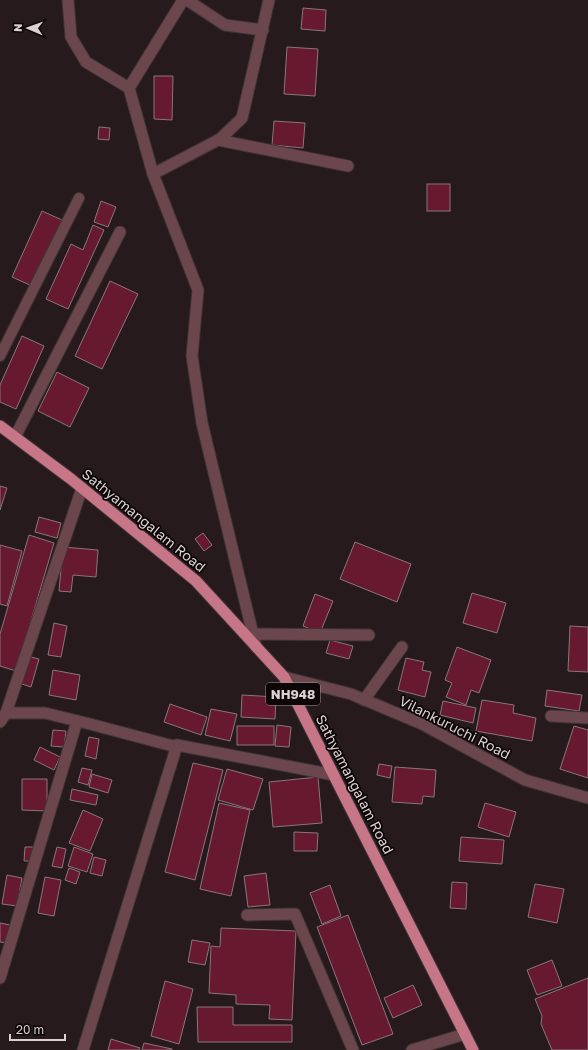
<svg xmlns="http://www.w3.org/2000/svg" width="588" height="1050" font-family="'Golos Text',sans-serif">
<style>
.building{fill:#671930;stroke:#88777a}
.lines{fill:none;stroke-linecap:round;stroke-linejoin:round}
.service-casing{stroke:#403435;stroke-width:12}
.minor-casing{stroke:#403435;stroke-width:13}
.tertiary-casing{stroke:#403435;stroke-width:13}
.trunk-casing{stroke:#403435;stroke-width:13}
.service{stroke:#6b474d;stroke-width:10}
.minor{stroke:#6b474d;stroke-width:11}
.tertiary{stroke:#6b474d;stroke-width:11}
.trunk{stroke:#c67686;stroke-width:11}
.labels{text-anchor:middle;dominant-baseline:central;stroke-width:3.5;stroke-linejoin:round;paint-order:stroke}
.shield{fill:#0c0607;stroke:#9d9495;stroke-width:1}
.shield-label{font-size:13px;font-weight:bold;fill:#dbd1d2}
.street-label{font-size:14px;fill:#dbd1d2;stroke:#0c0607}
</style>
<rect width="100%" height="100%" fill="#271a1c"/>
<g class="building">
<path d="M303,8L326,10L325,31L301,29Z"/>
<path d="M287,47L318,49L315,96L284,94Z"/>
<path d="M154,76H173L172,120L154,119Z"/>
<path d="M274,121L305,123L303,148L272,145Z"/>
<path d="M99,127L110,128L109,140L98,139Z"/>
<rect x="427" y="184" width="23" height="27"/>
<path d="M101,201L116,207L108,227L94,222Z"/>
<path d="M42,211L62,220L32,286L12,277Z"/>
<path d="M93,225L104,230L68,309L46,299L71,244L83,250Z"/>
<path d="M110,281L138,294L102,369L75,356Z"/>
<path d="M22,336L44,346L16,409L0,402V385Z"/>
<path d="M57,372L89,388L70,427L38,411Z"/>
<path d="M0,486L7,488L0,510Z"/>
<path d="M39,517L61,523L57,538L35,532Z"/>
<path d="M203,533L212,545L204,551L195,539Z"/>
<path d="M29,535L54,543L16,671L0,666V634Z"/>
<path d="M355,542L411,564L397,602L340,579Z"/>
<path d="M0,545L22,551L7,606L0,604Z"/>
<path d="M63,547L98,550L96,577L73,575L71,592L59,591Z"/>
<path d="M472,593L506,603L497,633L463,623Z"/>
<path d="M315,594L333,601L320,633L303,626Z"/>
<path d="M54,623L67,626L61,657L48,655Z"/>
<path d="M570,626L588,627V672L568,671Z"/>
<path d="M330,640L353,646L349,659L326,653Z"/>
<path d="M457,647L491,660L479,693L471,690L466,705L446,697L452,683L445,680Z"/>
<path d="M27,656L39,659L31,687L19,683Z"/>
<path d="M406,658L424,662L422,670L431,672L425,697L398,690Z"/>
<path d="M53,670L80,675L76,700L49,695Z"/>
<path d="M547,690L582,695L579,711L545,706Z"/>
<path d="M242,695L276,697L275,719L241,717Z"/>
<path d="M482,700L514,705L513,713L536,718L532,741L476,731Z"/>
<path d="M443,701L476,708L473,723L440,715Z"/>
<path d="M170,704L207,717L201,735L164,722Z"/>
<path d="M211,709L237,714L230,741L205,735Z"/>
<path d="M277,725L291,727L289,747L275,746Z"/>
<rect x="237" y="726" width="37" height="19"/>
<path d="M574,726L588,730V778L560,769Z"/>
<path d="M53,730L66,731L64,747L51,746Z"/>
<path d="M89,737L99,739L96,759L85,756Z"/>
<path d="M40,747L60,757L54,770L34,760Z"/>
<path d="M193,763L223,770L195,880L165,872Z"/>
<path d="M379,764L392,766L390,778L377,775Z"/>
<path d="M395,767L436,770L434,797L423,796L422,804L392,802Z"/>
<path d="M82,768L92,770L88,785L78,782Z"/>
<path d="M227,769L263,779L253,810L218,800Z"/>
<path d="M92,774L112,780L108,793L89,787Z"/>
<path d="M318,777L322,823L273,827L269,782Z"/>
<path d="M22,779H47V811L22,810Z"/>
<path d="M72,789L98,795L96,805L70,800Z"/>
<path d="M219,803L250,810L231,896L200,889Z"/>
<path d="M485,803L516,812L509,837L478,827Z"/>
<path d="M83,810L103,819L90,851L69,843Z"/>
<path d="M294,832L318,833L317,851H294Z"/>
<path d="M461,837L504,840L502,864L459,861Z"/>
<path d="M25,847H33V861H24Z"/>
<path d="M57,847L66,849L62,868L52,866Z"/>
<path d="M74,847L93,854L87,872L68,866Z"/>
<path d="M94,857L106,860L102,876L90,873Z"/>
<path d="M69,868L80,872L76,884L65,880Z"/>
<path d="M266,873L270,905L248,907L244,876Z"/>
<path d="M7,875L22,878L17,906L2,904Z"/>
<path d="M45,877L61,880L54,916L38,913Z"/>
<path d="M452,882L467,883L466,909L450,908Z"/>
<path d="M535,884L564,889L557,923L528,917Z"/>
<path d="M330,885L341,916L322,924L310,893Z"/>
<path d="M348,915L393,1034L362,1045L317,927Z"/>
<path d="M0,923L10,925L8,943L0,942Z"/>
<path d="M221,928L296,931L292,1020L269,1019L270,1005L236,1004V995L209,993L211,946L220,947Z"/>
<path d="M192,940L210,943L205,965L188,962Z"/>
<path d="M552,960L562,986L537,995L527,970Z"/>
<path d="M588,978V1050H552L541,1024L542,1016L535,999Z"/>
<path d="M165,981L193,989L179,1044L151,1036Z"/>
<path d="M413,985L422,1005L393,1018L384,998Z"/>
<path d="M197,1007H233V1025H292V1042H198Z"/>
<path d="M111,1039L140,1048L139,1050H108Z"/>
<path d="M144,1043L172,1049V1050H142Z"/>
</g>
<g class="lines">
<g class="service-casing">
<path id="service" d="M0,356L79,198"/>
</g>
<g class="minor-casing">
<g id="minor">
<path d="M68,0L71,37L86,62L129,88L153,174L198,290L192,356L202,423L256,647"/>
<path d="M187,0L225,25L263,30"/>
<path d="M129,88L183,0"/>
<path d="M218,140L348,166"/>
<path d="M153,174L220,139L242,118L269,0"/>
<path d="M15,437L120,232"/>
<path d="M254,634L369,635"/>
<path d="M364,700L402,647"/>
<path d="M6,713L82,488"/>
<path d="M551,716L588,718"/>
<path d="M0,722L6,713H45L90,724L173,746L177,745"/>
<path d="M247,915L295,914L353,1050"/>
<path d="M0,978L77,721"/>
<path d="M83,1050L177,745L334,775"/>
<path d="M412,1050L465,1034"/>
</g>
</g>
<g class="tertiary-casing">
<path id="tertiary" d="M284,677L351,694L422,724L525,780L588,798"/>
</g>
<g class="trunk-casing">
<path id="trunk" d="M0,426L71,479L196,581L284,677L473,1050"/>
</g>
<use href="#service" class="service"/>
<use href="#minor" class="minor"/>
<use href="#tertiary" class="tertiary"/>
<use href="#trunk" class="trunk"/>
</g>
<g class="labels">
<rect class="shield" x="266" y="683" width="54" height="22" rx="3"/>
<g class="shield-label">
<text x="293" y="694">NH948</text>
</g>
<g class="street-label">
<text transform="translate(144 520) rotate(39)">Sathyamangalam Road</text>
<text transform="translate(455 727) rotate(27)">Vilankuruchi Road</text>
<text transform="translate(355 784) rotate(63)">Sathyamangalam Road</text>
</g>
</g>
<g transform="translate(28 28) rotate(272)" stroke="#0c0607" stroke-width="3" paint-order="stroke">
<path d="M0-3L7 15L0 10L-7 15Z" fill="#dbd1d2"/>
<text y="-6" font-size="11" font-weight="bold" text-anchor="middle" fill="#dbd1d2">N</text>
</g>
<path d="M10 1034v6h55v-6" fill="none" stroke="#dbd1d2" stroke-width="2"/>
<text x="16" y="1034" font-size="12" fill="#dbd1d2" stroke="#0c0607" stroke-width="3" paint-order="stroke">20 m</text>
</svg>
